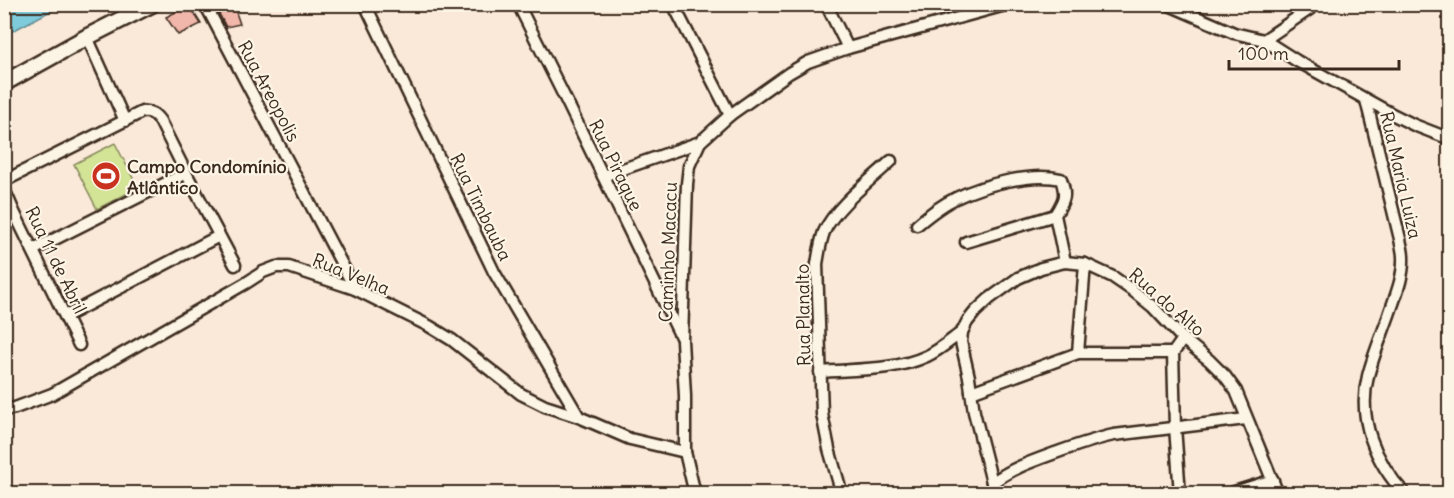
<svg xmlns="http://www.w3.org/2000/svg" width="1454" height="498" font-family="Delius,sans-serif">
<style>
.green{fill:#d3e497;stroke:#87875a;stroke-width:1.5}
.water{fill:#7ecbdc;stroke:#638b90;stroke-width:1.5}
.building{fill:#f1b7ab;stroke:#3b2a1e;stroke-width:1.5}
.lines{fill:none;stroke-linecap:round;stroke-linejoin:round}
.street-casing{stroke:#3b2a1e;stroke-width:15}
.secondary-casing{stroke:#3b2a1e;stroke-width:20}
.street{stroke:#fcf5e5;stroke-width:10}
.secondary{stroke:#fcf5e5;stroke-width:15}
.labels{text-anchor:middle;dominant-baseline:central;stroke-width:4.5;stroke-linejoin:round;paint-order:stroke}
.street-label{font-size:18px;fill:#3b2a1e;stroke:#fcf5e5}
.poi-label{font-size:18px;font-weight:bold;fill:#3b2a1e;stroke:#fcf5e5;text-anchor:start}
</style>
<rect width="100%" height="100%" fill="#fae9d9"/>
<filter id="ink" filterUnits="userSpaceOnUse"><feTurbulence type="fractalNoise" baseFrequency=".0167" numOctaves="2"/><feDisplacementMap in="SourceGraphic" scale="12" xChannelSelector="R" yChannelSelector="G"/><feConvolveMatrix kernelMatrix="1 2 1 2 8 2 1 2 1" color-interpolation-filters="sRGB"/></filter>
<g filter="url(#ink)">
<path class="green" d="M115,143L138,188L97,209L74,164Z"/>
<path class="water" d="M5,4H62V5L5,35Z"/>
<g class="building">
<path d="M214,4H233L240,24L226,27Z"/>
<path d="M189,5L201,24L178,35L166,17Z"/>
</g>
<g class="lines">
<g class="street-casing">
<g id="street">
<path d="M205,4L355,289"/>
<path d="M365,4L494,272L579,417"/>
<path d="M518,4L568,104L681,337"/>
<path d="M673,4L730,115"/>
<path d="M826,4L848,48"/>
<path d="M1167,4L1234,33L1264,40L1297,61L1394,115L1414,125L1450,139"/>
<path d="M87,37L125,121"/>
<path d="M1264,40L1317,4"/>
<path d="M1366,100L1400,239C1401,245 1403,251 1403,257C1404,277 1395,297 1389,315C1382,335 1373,356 1368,376C1357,419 1375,462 1405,494"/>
<path d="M603,176L700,142"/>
<path d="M4,181L142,112C151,111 155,114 160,121L186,173L235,265"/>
<path d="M4,189L14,212L79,345"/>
<path d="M917,225C929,215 941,205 956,198C983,185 1031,172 1061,179C1067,196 1064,200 1055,215L1065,262"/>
<path d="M966,242L1055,215"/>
<path d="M33,250L186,173"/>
<path d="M66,316L219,236"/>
<path d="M1078,353L1085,264"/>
<path d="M820,372C855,369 895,371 927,356C940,350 951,340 962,332"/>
<path d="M971,392L1078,353H1173"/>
<path d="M4,410L15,408L52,394L246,283L263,272L276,267H289L355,289L429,326L452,340L521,394L545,406L579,417L630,439L685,452"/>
<path d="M992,483C1012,468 1033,461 1055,453C1075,446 1094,439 1114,435L1246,419"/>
<path d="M695,494L685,452V396L682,340L687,184L689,166L700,142L730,115L789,73L808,62L848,48L1009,4"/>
<path d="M842,494L829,449L822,414L817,264C819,253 820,243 824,232C835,207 871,180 891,161"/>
<path d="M995,494L974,412L969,377L961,342L962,332L967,322L975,312L989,299L1018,278L1041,268L1065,262L1085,264L1113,277L1132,290L1153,307L1183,339L1209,360L1225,376L1236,391L1278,494"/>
<path d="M1180,494L1175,427L1173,353L1183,339"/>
<path d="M1228,494L1273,480"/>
</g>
</g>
<g class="secondary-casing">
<path id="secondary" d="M4,83L87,37L152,4"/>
</g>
<use href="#street" class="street"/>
<use href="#secondary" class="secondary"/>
</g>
</g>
<defs>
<g id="stadium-disc" transform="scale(1.5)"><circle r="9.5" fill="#c8321e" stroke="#fcf5e5"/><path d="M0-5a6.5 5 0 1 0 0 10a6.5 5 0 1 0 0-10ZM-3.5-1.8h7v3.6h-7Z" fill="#fff"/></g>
</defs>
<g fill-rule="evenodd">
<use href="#stadium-disc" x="106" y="176"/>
</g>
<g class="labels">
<g class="street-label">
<text transform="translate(269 91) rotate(62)">Rua Areopolis</text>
<text transform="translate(616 165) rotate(64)">Rua Piraque</text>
<text transform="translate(1401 175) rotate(77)">Rua Maria Luiza</text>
<text transform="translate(481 207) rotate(64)">Rua Timbauba</text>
<text transform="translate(668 252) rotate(-88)">Caminho Macacu</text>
<text transform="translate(56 260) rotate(64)">Rua 11 de Abril</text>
<text transform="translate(351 274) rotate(22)">Rua Velha</text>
<text transform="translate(1167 302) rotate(41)">Rua do Alto</text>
<text transform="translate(803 315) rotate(-91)">Rua Planalto</text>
</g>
<g class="poi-label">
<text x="127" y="166">Campo Condomínio<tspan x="127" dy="21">Atlântico</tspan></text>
</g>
</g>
<rect width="1454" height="498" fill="none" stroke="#fcf5e5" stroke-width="24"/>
<rect x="12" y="12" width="1430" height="474" fill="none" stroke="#3b2a1e" stroke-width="2" filter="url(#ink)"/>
<path d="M1229 60v9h170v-9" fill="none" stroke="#3b2a1e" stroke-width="3"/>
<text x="1238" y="60" font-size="18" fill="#3b2a1e" stroke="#fcf5e5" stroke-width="4.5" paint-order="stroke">100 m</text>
</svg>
